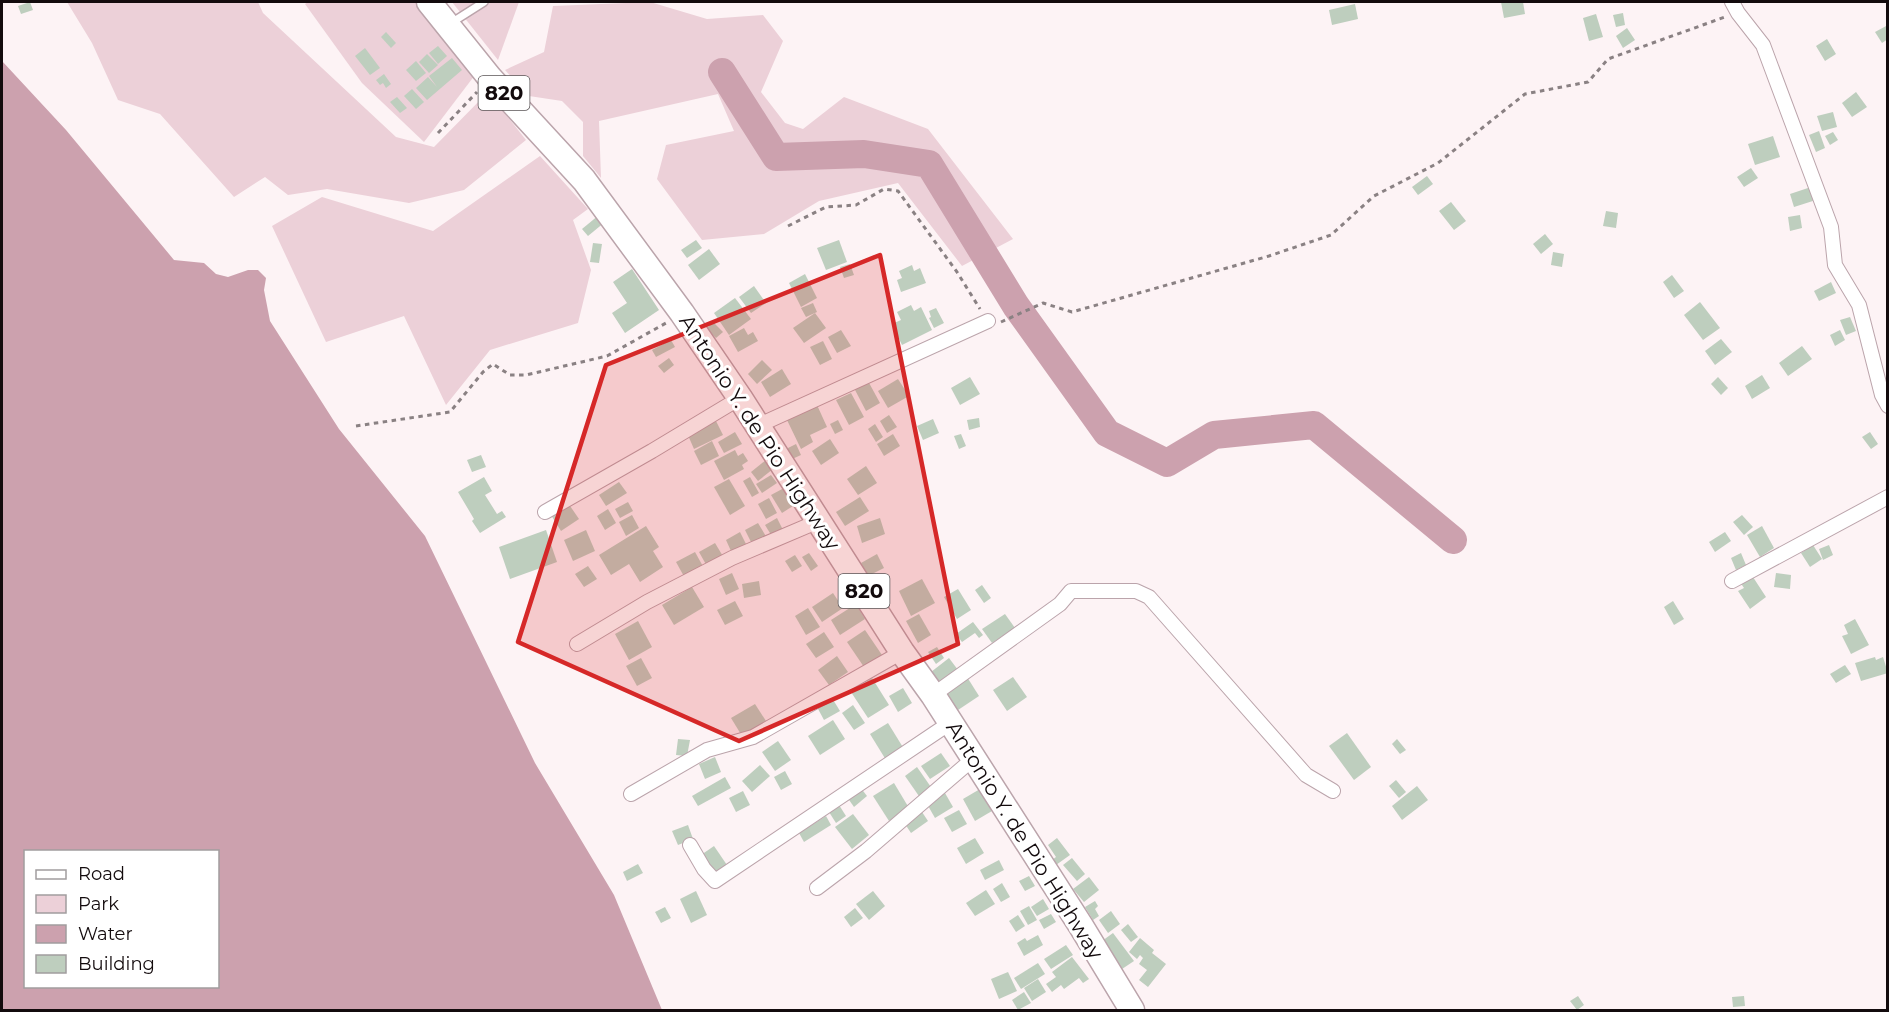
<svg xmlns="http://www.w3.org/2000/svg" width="1889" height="1012" font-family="Montserrat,sans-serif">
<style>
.green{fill:#ecd0d8}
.water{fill:#cca1ae;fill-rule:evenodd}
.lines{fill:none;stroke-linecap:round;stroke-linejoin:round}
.river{stroke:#cca1ae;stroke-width:28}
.building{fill:#becebe}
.service-casing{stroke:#bba4ab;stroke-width:10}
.minor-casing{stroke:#bba4ab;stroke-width:16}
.trunk-casing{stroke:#bba4ab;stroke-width:27}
.path{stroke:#8a8183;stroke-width:3;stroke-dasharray:4.5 4.5;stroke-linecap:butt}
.service{stroke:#fff;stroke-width:7}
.minor{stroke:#fff;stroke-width:14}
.trunk{stroke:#fff;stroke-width:24}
.marked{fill:#d62828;fill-opacity:0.2;stroke:#d62828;stroke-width:4.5;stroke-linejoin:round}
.labels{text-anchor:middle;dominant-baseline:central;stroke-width:6;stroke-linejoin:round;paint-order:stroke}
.shield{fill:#fff;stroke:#5a5456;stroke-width:1.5}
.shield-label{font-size:20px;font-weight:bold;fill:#130b0d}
.street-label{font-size:21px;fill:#130b0d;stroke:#fff}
</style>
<rect width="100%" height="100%" fill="#fdf3f5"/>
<g class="green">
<path d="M67,2H258L263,13L396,137L434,147L488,92L526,140L464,190L409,203L327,189L288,195L265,177L234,197L160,114L118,100L92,43Z"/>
<path d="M308,2H416L478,71L424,142L362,83L305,4Z"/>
<path d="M452,2H519L498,60Z"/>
<path d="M650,2L707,19L763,15L783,41L761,92L785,123L803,129L844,97L928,129L1013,239L962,266L898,183L819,201L764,234L702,240L657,179L666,145L734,131L718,94L599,121L601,178L583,156V122L562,101L529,96L505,70L544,52L553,6Z"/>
<path d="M540,156L588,209L573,220L591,270L578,323L490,350L446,405L404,316L326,342L272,226L322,197L433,231Z"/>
</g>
<path class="water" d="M2,61L66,130L174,260L204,263L216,274L228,277L248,270H258L266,278L264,290L270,321L339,429L425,536L535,763L614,895L662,1010H2ZM26,852H218V986H26Z"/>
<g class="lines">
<path class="river" d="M722,72L776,157L864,154L929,164L1016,306L1107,433L1167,463L1214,435L1314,425L1453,540"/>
</g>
<g class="building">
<path d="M30,2L33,10L21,14L18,6Z"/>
<path d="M1501,2H1523L1525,14L1504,18Z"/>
<path d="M1355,4L1358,19L1332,25L1329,10Z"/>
<path d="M1623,13L1625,25L1616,27L1613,15Z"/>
<path d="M1596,14L1603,37L1589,41L1583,18Z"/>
<path d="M1888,25V39L1882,43L1875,32Z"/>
<path d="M1627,28L1635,40L1623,48L1616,36Z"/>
<path d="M386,32L396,43L391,48L381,37Z"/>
<path d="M1827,39L1836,54L1825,61L1816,46Z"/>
<path d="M438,46L447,56L438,64L429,53Z"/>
<path d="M365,48L380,68L370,75L355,56Z"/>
<path d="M427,54L438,65L429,73L419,62Z"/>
<path d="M452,58L462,70L427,100L416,88L428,77L437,87L429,76Z"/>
<path d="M416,61L426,73L416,81L406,70Z"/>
<path d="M384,74L391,84L386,88L383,83L380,85L376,80Z"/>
<path d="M412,89L424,102L416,109L404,96Z"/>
<path d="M1856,92L1867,107L1852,117L1842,103Z"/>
<path d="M397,97L407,108L400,113L390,102Z"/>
<path d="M1833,112L1837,127L1822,131L1817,116Z"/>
<path d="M1819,131L1825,148L1816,152L1809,135Z"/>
<path d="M1833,132L1838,140L1830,145L1825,136Z"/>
<path d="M1773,136L1780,157L1755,165L1748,144Z"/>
<path d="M1751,168L1758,178L1744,187L1737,177Z"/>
<path d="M1427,176L1433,184L1418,195L1412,187Z"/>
<path d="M1811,187L1816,200L1794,207L1790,194Z"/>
<path d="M1451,202L1466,221L1454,230L1439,211Z"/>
<path d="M1606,211L1618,213L1616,228L1603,226Z"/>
<path d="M599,215L605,222L588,236L582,229Z"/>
<path d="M1800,215L1802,228L1790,231L1788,217Z"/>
<path d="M1545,234L1553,244L1541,254L1533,244Z"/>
<path d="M696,240L702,248L687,258L681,250Z"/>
<path d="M839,240L847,262L826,270L817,248Z"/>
<path d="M593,243L602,244L599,263L590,262Z"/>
<path d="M709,249L720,264L699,280L688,265Z"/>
<path d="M1553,252L1564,254L1562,267L1551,265Z"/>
<path d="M850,264L854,275L844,278L840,267Z"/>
<path d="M912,265L914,271L920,268L926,283L901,292L897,280L902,278L899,271Z"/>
<path d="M632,269L659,310L625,333L612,313L627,303L613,282Z"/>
<path d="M805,274L817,298L801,307L789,283Z"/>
<path d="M1672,275L1684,291L1674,298L1663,282Z"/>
<path d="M1831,282L1836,293L1819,301L1814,291Z"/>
<path d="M754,286L766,303L751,313L739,297Z"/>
<path d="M735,298L751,319L729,335L714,313Z"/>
<path d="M1700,302L1720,328L1703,340L1684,315Z"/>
<path d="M813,303L817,312L806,317L801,308Z"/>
<path d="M911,305L914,311L921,307L932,330L902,345L892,324L901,320L897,312Z"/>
<path d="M936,308L944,323L934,328L929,318L931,317L929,311Z"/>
<path d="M815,313L826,328L804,343L793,328Z"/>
<path d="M1850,317L1856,331L1846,335L1840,320Z"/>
<path d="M713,322L723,332L716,338L706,329Z"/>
<path d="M744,328L748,335L753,332L758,341L738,352L729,336Z"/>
<path d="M841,330L851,346L837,353L828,337Z"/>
<path d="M1840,330L1845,340L1835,346L1830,335Z"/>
<path d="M1721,339L1732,352L1715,365L1705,351Z"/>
<path d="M671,340L675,347L656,357L652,350Z"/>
<path d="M823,341L832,359L820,365L810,347Z"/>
<path d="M1802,346L1812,359L1788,376L1779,363Z"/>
<path d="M669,358L674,365L664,373L658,366Z"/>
<path d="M762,360L772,370L757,384L748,374Z"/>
<path d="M782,369L791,384L770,397L761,382Z"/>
<path d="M1762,375L1770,388L1752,399L1745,386Z"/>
<path d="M970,377L980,394L960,405L951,388Z"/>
<path d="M1718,377L1728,388L1721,395L1711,384Z"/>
<path d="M898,379L909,396L888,408L878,391Z"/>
<path d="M868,381L880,403L866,411L854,388Z"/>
<path d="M851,393L864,417L849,425L836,400Z"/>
<path d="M817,405L827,427L810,435L813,442L801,449L787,420Z"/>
<path d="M889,415L897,427L887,433L880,421Z"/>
<path d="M979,418L980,427L969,430L967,420Z"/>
<path d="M715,419L723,435L694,449L687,433Z"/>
<path d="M933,419L939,433L923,440L917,426Z"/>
<path d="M838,420L843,430L835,434L830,424Z"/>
<path d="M875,424L883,437L876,442L868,429Z"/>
<path d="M735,432L742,444L724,453L718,442Z"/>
<path d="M1870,432L1878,444L1871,449L1862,437Z"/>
<path d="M893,434L900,446L884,456L877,444Z"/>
<path d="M961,434L966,446L959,449L954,436Z"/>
<path d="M830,439L839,453L821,465L812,451Z"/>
<path d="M712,441L719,456L701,465L694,451Z"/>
<path d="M796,444L801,455L790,460L784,450Z"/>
<path d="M735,450L738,456L743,453L748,461L742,465L744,469L724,480L714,461Z"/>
<path d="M481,455L486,467L472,472L467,460Z"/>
<path d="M766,460L773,469L758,481L751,472Z"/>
<path d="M866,466L877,483L858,495L847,479Z"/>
<path d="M771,475L777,483L762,493L756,484Z"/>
<path d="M484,477L492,491L485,495L497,514L502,511L506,517L480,533L472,521L474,519L458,492Z"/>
<path d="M750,477L759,493L752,497L743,481Z"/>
<path d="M729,479L745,506L730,515L714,487Z"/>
<path d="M619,482L627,493L606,506L599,495Z"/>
<path d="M784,488L793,506L782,513L771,495Z"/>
<path d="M860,497L869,511L845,526L836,512Z"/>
<path d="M769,498L777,513L766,519L758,504Z"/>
<path d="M628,502L633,511L620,518L615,509Z"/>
<path d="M568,503L579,519L561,531L551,515Z"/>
<path d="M608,509L616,523L605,530L597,516Z"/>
<path d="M632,515L639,528L626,536L619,522Z"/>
<path d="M1742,515L1753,527L1744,535L1733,522Z"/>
<path d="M777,518L784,532L773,538L765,525Z"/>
<path d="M880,518L885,534L862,543L857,526Z"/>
<path d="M758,523L767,538L753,546L745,530Z"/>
<path d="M646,526L659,547L653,551L663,567L640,582L629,564L611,575L599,555Z"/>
<path d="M1762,526L1774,548L1760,557L1747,535Z"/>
<path d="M546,530L557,562L510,579L499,547Z"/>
<path d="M586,530L595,551L573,561L564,540Z"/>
<path d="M740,532L746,544L731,551L726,540Z"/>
<path d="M1725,532L1731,541L1715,552L1709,542Z"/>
<path d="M715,543L724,558L708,568L699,552Z"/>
<path d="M1813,545L1822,559L1810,567L1801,553Z"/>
<path d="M1829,545L1833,555L1823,560L1819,549Z"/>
<path d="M695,552L705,570L686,580L676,562Z"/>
<path d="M809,553L818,566L811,571L802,557Z"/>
<path d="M1741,553L1746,565L1736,570L1731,558Z"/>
<path d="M877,554L884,568L868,576L861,563Z"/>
<path d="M795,555L802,566L792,572L785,561Z"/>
<path d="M588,566L597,579L584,587L575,574Z"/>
<path d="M732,573L739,589L726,595L719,579Z"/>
<path d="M1776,573L1791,575L1790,589L1774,587Z"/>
<path d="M1751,574L1766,597L1750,609L1738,591L1744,588L1740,582Z"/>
<path d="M922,579L935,603L911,616L899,591Z"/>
<path d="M759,581L761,595L744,598L742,584Z"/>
<path d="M982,585L991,598L984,603L975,590Z"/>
<path d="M692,587L704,607L674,625L662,605Z"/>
<path d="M958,589L971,610L957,619L944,597Z"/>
<path d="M833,593L843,608L822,622L812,607Z"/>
<path d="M735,601L743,616L725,625L717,610Z"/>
<path d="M1673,601L1684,619L1674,625L1664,607Z"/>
<path d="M856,604L865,619L840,635L831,620Z"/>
<path d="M808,608L820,627L806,635L795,616Z"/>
<path d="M919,614L931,635L918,643L906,621Z"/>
<path d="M1005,614L1015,628L992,643L982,629Z"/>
<path d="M1855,619L1869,645L1851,654L1842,636L1848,634L1844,625Z"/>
<path d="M638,621L652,647L629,660L615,634Z"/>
<path d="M973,622L983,635L979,638L975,633L962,642L956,634Z"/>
<path d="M865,630L882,655L864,667L847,642Z"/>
<path d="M824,632L834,647L816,658L806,644Z"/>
<path d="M937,647L944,658L936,664L928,652Z"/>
<path d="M837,656L848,672L829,685L818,670Z"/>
<path d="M1875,657L1876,660L1883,657L1888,673L1861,681L1855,663Z"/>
<path d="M641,658L652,678L637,686L626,666Z"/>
<path d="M949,658L958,670L940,683L931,672Z"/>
<path d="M1845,665L1851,674L1836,683L1830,674Z"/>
<path d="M967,677L979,696L958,710L945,691Z"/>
<path d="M1013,677L1027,697L1007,711L993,690Z"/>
<path d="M872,678L889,705L868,718L851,692Z"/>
<path d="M903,688L912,703L898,712L889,696Z"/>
<path d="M832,698L840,711L824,720L817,707Z"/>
<path d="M755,704L766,721L742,736L731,718Z"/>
<path d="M853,705L865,723L854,730L842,713Z"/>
<path d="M833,720L845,739L820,755L808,736Z"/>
<path d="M888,723L904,749L886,760L870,734Z"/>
<path d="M1347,733L1371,767L1354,780L1329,746Z"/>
<path d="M678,739L690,740L687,756L676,755Z"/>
<path d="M1397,739L1406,750L1400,754L1392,744Z"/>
<path d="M778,741L791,760L775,771L762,752Z"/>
<path d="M941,753L950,766L930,779L921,766Z"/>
<path d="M715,757L721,772L705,779L699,764Z"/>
<path d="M760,765L770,776L752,792L742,781Z"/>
<path d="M917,767L933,790L921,799L905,776Z"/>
<path d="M785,771L792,784L781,790L774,777Z"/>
<path d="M725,777L731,788L698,806L692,796Z"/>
<path d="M1396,780L1406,792L1399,798L1389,786Z"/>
<path d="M894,783L909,808L889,821L873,796Z"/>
<path d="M1417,786L1428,800L1402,820L1392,806Z"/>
<path d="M860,787L867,796L854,807L847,797Z"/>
<path d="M980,789L992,811L975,821L963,799Z"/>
<path d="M743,791L750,805L736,812L729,798Z"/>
<path d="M945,793L953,807L935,818L927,804Z"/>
<path d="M839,805L846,816L836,823L829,812Z"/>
<path d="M959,810L967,824L952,832L944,818Z"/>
<path d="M922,812L928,821L911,833L905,824Z"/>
<path d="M853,814L869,835L852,849L835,827Z"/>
<path d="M826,816L831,825L804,842L799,833Z"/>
<path d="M688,825L693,839L678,845L672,831Z"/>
<path d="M975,838L984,853L966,864L957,848Z"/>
<path d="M1057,838L1070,855L1056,865L1052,860L1056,857L1048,845Z"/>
<path d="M714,846L727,865L714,874L701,855Z"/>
<path d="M1072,858L1085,874L1077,881L1063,865Z"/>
<path d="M999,860L1004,870L985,880L980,870Z"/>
<path d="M638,864L643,873L627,881L623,872Z"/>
<path d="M1029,876L1035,886L1025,891L1019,881Z"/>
<path d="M1089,877L1099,890L1084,902L1073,889Z"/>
<path d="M1002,883L1010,897L1001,902L993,889Z"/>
<path d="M986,890L995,904L975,916L966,903Z"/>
<path d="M696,891L707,915L691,923L680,899Z"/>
<path d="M873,891L885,906L869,920L856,904Z"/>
<path d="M1043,899L1049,909L1037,916L1031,907Z"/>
<path d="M1095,901L1098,906L1095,909L1099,916L1093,920L1085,907Z"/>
<path d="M1029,906L1037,920L1028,925L1020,911Z"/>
<path d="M665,907L671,918L661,923L655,912Z"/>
<path d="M855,908L863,918L851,927L844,917Z"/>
<path d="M1111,911L1120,924L1108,933L1099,920Z"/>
<path d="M1051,914L1056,922L1044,929L1039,920Z"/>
<path d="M1018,915L1025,926L1016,932L1009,921Z"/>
<path d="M1128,924L1138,937L1131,942L1121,930Z"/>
<path d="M1113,933L1134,961L1122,969L1102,941Z"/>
<path d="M1038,935L1043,945L1024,956L1017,943L1025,938L1027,941Z"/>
<path d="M1140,938L1154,950L1152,953L1166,964L1148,987L1139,980L1147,970L1139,964L1143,958L1140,955L1137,959L1129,952Z"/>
<path d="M1066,945L1073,955L1051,969L1044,959Z"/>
<path d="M1072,957L1089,979L1083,983L1079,978L1064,989L1061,985L1052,992L1046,984L1056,977L1052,972Z"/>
<path d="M1038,963L1045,974L1021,989L1014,978Z"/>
<path d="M1008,972L1017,991L999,999L991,979Z"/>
<path d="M1038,979L1046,992L1032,1001L1024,988Z"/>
<path d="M1024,992L1031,1003L1018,1010L1012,1000Z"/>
<path d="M1578,996L1584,1005L1577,1010L1570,1001Z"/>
<path d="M1744,996L1745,1006L1733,1007L1732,997Z"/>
</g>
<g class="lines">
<g class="service-casing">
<path id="service" d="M451,23L484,2"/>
</g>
<g class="minor-casing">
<g id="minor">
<path d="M1732,2L1738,13L1763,45L1831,227L1835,265L1859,305L1882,395L1888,406"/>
<path d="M757,426L988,321"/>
<path d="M545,512L652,451L740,398"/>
<path d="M1732,581L1888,497"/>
<path d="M577,644L647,602L732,558L819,521"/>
<path d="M933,695L1060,604L1071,591H1136L1149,597L1306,775L1333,791"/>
<path d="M631,794L707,750L753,737L902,652"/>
<path d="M690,845L704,869L715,881L950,723"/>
<path d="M817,888L866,851L973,759"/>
</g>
</g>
<g class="trunk-casing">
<path id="trunk" d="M429,2L490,78L584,180L682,313L740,398L902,652L933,695L1081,926L1132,1010"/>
</g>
<g class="path">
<path d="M438,133L477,92"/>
<path d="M788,226L826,207L856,205L884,189L898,191L957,272L980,309"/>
<path d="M1001,322L1043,303L1072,312L1269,256L1331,235L1374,196L1438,163L1525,94L1588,82L1608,59L1725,17"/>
<path d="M356,426L450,412L483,372L493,364L510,375H526L607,356L666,323"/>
</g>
<use href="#service" class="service"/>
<use href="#minor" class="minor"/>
<use href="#trunk" class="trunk"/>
</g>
<path class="marked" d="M880,255L958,644L739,741L518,642L606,365Z"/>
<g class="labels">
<g class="shield">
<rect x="478.5" y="76" width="51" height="34" rx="4.5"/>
<rect x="838.5" y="574" width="51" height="34" rx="4.5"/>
</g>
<g class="shield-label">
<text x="504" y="93">820</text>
<text x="864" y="591">820</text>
</g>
<g class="street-label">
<text transform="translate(760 432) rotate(57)">Antonio Y. de Pio Highway</text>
<text transform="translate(1025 840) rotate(58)">Antonio Y. de Pio Highway</text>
</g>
</g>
<rect width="1889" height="1012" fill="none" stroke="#130b0d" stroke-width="6"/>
<rect x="24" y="850" width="195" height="138" fill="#ffffff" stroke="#a19d9e" stroke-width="1.5"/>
<rect x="36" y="870" width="30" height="9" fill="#ffffff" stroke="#a19d9e" stroke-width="1.5"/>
<text x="78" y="880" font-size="18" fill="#130b0d">Road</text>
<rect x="36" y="895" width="30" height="18" fill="#ecd0d8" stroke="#a19d9e" stroke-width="1.5"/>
<text x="78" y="910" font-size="18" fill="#130b0d">Park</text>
<rect x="36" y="925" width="30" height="18" fill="#cca1ae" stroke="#a19d9e" stroke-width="1.5"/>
<text x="78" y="940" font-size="18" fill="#130b0d">Water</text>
<rect x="36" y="955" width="30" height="18" fill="#becebe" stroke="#a19d9e" stroke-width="1.5"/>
<text x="78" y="970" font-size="18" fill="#130b0d">Building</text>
</svg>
